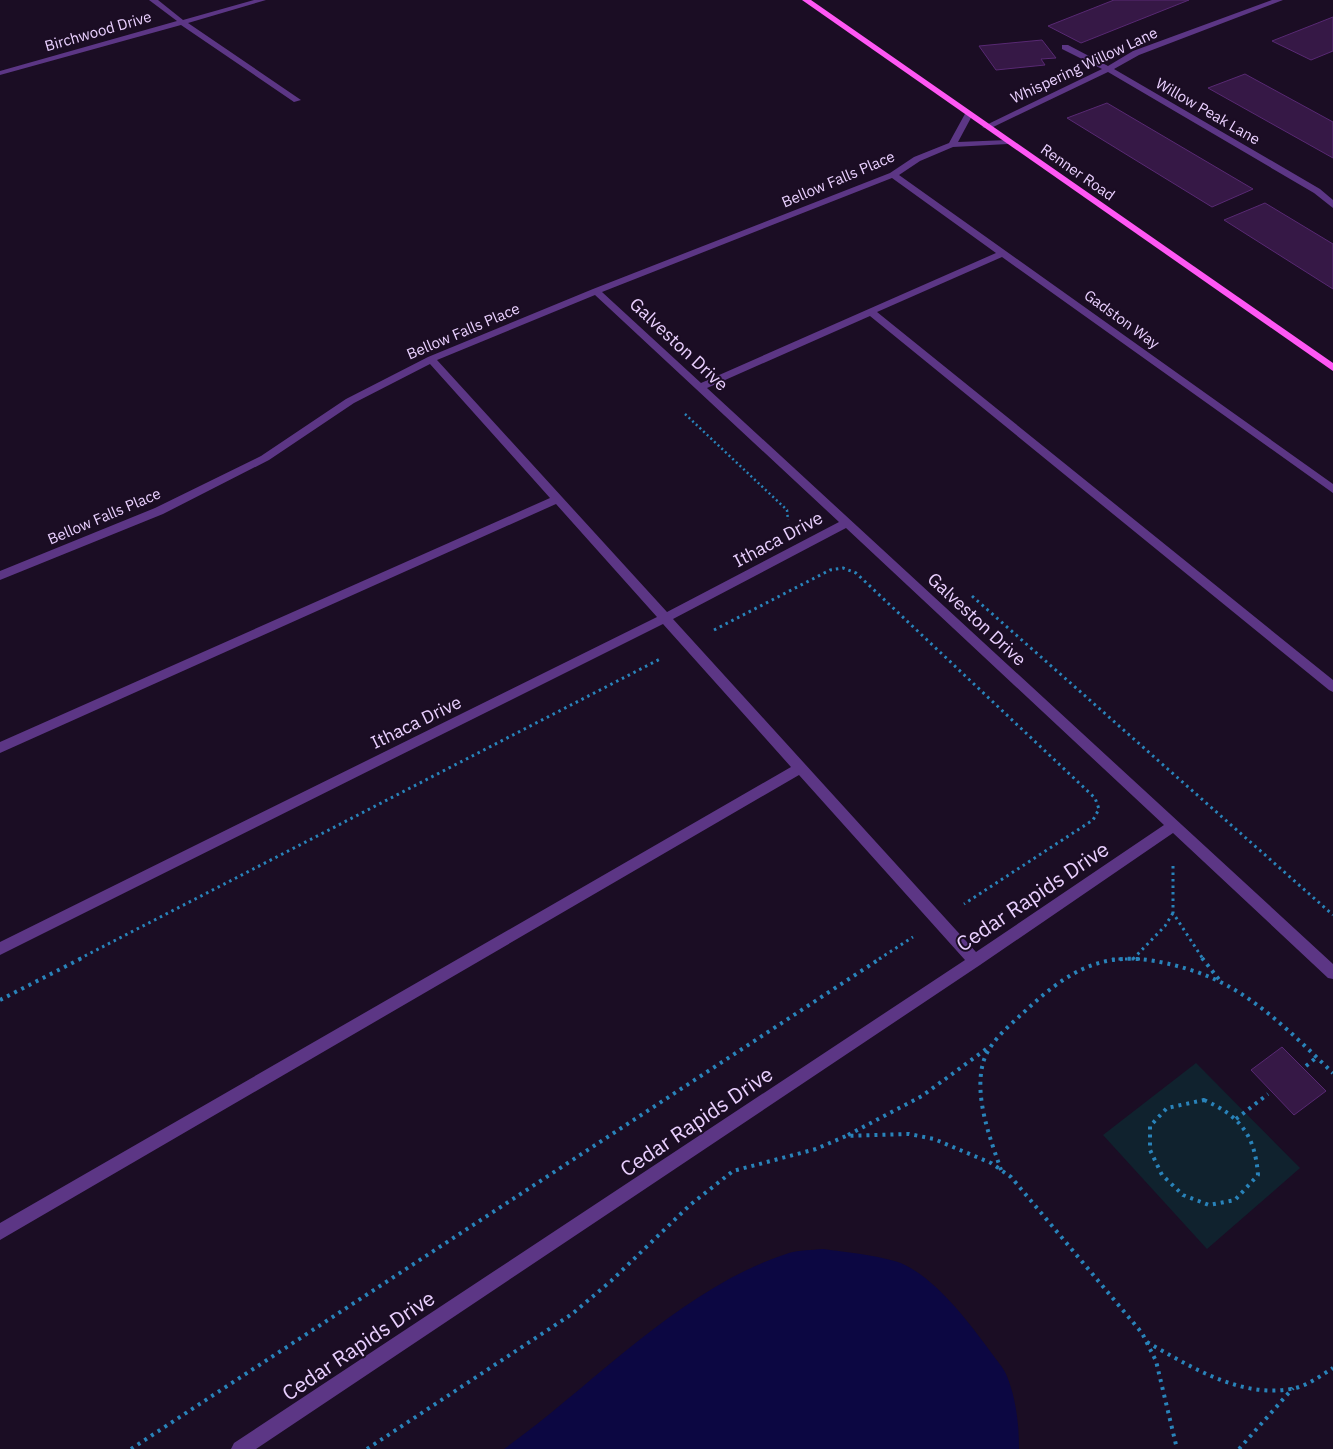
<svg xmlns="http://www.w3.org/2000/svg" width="1333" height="1449" font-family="'IBM Plex Sans',sans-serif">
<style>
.green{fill:#10222e}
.water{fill:#0c0742}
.building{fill:#361846;stroke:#582973}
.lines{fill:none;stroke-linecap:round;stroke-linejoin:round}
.path-far2{stroke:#2983ba;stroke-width:2.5;stroke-dasharray:2 3;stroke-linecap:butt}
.path-far1{stroke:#2983ba;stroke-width:3;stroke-dasharray:2.5 4;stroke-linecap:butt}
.path{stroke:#2983ba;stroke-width:4;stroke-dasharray:3 5;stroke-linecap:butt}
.minor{fill:#5c3685;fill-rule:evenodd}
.major{fill:#ff57f4;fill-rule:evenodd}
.labels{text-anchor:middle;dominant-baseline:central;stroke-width:4;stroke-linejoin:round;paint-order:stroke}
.far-street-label{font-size:15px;fill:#ead0ff;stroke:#1b0d24}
.street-label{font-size:18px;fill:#ead0ff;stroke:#1b0d24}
.near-street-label{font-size:21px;fill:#ead0ff;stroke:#1b0d24}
</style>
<rect width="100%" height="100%" fill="#1b0d24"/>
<path class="green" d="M1196,1063L1300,1168L1207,1249L1103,1135Z"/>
<path class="water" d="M823,1249C844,1252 887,1256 905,1265C939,1282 971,1325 993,1355C997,1361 1003,1367 1006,1374C1016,1397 1019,1424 1019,1449H504C595,1384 680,1288 789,1253C799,1250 812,1250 823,1249Z"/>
<g class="building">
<path d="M1114,0H1189L1081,43L1048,26Z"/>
<path d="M1333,17V51L1311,60L1272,41Z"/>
<path d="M1042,40L1056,58L1041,59L1045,65L996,70L979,46Z"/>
<path d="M1245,74L1333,122V158L1208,88Z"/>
<path d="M1107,103L1253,189L1212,207L1067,118Z"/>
<path d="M1265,203L1333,244V289L1224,220Z"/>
<path d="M1282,1047L1326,1091L1294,1115L1251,1070Z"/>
</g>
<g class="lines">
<path class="path-far2" d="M685,414L787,510L788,520"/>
<g class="path-far1">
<path d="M972,596L1333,915"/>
<path d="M714,630L830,570L843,568L856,573L1095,798L1099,809L1093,820L964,904"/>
<path d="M1173,866V913L1203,959"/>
<path d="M79,959L662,658"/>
<path d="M879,959L913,937"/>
<path d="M1112,959H1140"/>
<path d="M1133,959L1165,926L1173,913"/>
</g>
<g class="path">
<path d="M1202,958L1221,982"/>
<path d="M0,1000L82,958"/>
<path d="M1306,1066L1317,1057"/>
<path d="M1204,1100C1240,1116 1255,1135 1258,1175L1235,1200L1209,1205L1183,1195L1162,1175L1150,1150V1126L1167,1108Z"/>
<path d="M1236,1119L1268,1094"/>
<path d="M848,1135L922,1096L989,1047"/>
<path d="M1001,1170C990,1138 974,1097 983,1063C989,1042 1008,1027 1023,1013C1080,959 1117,946 1194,971C1251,990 1291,1033 1333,1073"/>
<path d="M1147,1342C1191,1367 1246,1402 1299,1387C1311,1383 1322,1375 1333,1368"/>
<path d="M131,1449L881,958"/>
<path d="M367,1449L572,1314L611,1281L690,1205L733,1171L816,1149L846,1136L909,1134L934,1139L991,1163L1011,1177L1142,1333L1156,1361L1177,1449"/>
<path d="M1239,1449L1293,1388"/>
</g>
<g class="minor">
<path d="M149,0H158L183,20L254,0H266L188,23L301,100L294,102L181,25L0,75V71L177,21Z"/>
<path d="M1272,0H1283L1139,55L1114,69L1320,189L1333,200V208L1314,193L1108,72L989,129L982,127L1102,69L1062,49V45H1068L1108,66L1133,51Z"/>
<path d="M966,112L973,114L958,142L1008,140L1012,142L1008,144L953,147L920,161L899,175L1333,484V493L1002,257L877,312L1333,680V692L1329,690L870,316L707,388L1333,964V979L1328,978L1173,833L980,965L256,1449H231L234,1443L965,960L799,775L0,1240V1223L791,767L663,624L0,955V942L657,617L556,504L0,753V742L550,498L430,364L354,403L269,460L163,514L0,580V571L155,508L261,456L346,399L428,357L593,289L890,173L914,157L949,143ZM892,178L996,253L701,383L602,292ZM595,295L839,522L667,612L437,360ZM846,528L1164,825L976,952L673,619Z"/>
</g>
<path class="major" d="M802,0H811L1333,363V371Z"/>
</g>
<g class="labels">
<g class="far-street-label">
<text transform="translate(98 31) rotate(-16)">Birchwood Drive</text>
<text transform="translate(1084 65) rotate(-25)">Whispering Willow Lane</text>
<text transform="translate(1208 111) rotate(30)">Willow Peak Lane</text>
<text transform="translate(1078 172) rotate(35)">Renner Road</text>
<text transform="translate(838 179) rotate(-23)">Bellow Falls Place</text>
<text transform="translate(1122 319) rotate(36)">Gadston Way</text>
<text transform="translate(463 331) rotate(-23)">Bellow Falls Place</text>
<text transform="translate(104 516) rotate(-23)">Bellow Falls Place</text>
</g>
<g class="street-label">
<text transform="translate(679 344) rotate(43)">Galveston Drive</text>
<text transform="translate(778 539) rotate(-28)">Ithaca Drive</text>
<text transform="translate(977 619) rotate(43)">Galveston Drive</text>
<text transform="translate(416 722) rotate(-26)">Ithaca Drive</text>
</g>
<g class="near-street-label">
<text transform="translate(1032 896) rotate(-34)">Cedar Rapids Drive</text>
<text transform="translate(696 1121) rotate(-34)">Cedar Rapids Drive</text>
<text transform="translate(358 1345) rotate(-34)">Cedar Rapids Drive</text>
</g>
</g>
</svg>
